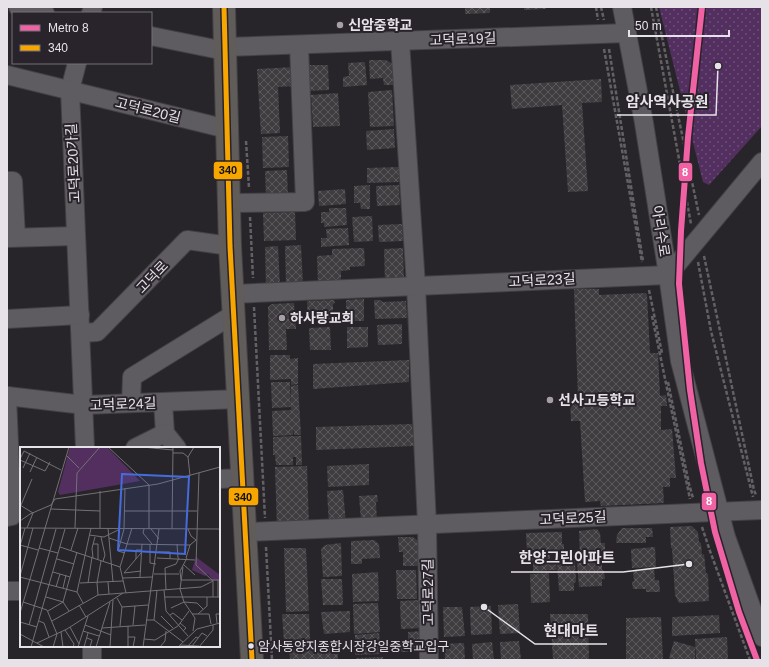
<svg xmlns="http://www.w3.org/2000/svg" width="769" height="667" font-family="Helvetica,'Noto Sans KR',sans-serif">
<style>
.park{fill:url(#park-dots)}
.building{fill:url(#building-cross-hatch)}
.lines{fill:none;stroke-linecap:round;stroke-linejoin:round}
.minor-casing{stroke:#444145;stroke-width:20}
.major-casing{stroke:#444145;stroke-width:24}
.path{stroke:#646165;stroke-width:2.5;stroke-dasharray:4 2;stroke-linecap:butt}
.minor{stroke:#5e5c60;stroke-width:18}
.major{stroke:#5f5c5a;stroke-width:22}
.bus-1-casing{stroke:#29232c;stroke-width:8}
.bus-1{stroke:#f7a600;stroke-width:5}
.metro-1-casing{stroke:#29232c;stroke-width:9}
.metro-1{stroke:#f162a4;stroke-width:6}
.poi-dot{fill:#a4a0a6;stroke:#29232c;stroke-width:1.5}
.bus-dot{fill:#e6e2e8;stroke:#29232c;stroke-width:1.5}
.labels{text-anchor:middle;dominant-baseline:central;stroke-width:4;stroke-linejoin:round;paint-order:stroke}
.bus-label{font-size:13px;fill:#e6e2e8;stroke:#29232c;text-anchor:start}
.poi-label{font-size:14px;font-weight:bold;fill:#e6e2e8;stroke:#29232c;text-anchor:start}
.street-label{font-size:14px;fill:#e6e2e8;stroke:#29232c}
.inset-road{fill:none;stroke:#747176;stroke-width:1}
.view{fill:#456cdb;fill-opacity:0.15;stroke:#456cdb;stroke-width:2}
.inset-edge{fill:none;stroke:#e6e2e8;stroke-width:2}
.leader{fill:none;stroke:#e6e2e8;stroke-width:1.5}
.callout-dot{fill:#e6e2e8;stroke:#29232c;stroke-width:1.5}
.callout-label{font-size:15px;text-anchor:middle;font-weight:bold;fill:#e6e2e8;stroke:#29232c;stroke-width:4;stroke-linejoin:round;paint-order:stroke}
.line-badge{stroke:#29232c;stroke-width:1.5}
.badge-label{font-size:11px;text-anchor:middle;font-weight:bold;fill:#fff}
.pale-badge-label{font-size:11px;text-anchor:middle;font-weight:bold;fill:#111}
</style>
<defs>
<pattern id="park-dots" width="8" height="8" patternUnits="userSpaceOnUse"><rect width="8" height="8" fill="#532f60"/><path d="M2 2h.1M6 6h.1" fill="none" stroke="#6c4d77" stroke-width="1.8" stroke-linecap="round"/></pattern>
<pattern id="building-cross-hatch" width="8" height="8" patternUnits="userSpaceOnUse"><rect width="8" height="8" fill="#403d41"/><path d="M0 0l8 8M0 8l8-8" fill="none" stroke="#5c595c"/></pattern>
</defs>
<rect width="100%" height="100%" fill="#28252a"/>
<path class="park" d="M659,7H762V126L709,185L703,182Z"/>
<g class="building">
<path d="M465,7H490V13L465,14Z"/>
<path d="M524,7H546V9L524,10Z"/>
<path d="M369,60H386L396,66L397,85H384L383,78L370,79Z"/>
<path d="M365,62L367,85L343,87V77L349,76L348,63Z"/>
<path d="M309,65H328L329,90L307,91Z"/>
<path d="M295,67L296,86L278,87L280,133L261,134L257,69Z"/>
<path d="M601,79L602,102L582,103L588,191L568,192L562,105L512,109L510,85Z"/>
<path d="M392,90L394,126L370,127L368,92Z"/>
<path d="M338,93L340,126L313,127L311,95Z"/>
<path d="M394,129L395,148L367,150L366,131Z"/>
<path d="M288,136L289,167L263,168L262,137Z"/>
<path d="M399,167V182L367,183V168Z"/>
<path d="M287,170L288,197L266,198L265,171Z"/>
<path d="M370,185V209H361L360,203H354V186Z"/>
<path d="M399,185L400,205L377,206L376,186Z"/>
<path d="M345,189L346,204L319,206L318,191Z"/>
<path d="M329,208H346L347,225L324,227V223H321V212H329Z"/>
<path d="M295,212L296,240L264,241L263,213Z"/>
<path d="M372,216L373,241L354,242L352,217Z"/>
<path d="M402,224L403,241L379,242L378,225Z"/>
<path d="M348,228L349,245L321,247V238H327L326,229Z"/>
<path d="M301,245L303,285L286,286L285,246Z"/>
<path d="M278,246L280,286H266L265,247Z"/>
<path d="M364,248L365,266L350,267V270L341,271V284L318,285L317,256L332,255V249Z"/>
<path d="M403,248L404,282L385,283L384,249Z"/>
<path d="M574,289H599V295L645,293L647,295L650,353H658L660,396L666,395L667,406H661V430L672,429L676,478H670V487H663L664,503L601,506L600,501L585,502L580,421H571L570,398H578Z"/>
<path d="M364,299V321H346V300Z"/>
<path d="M334,300L335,303L333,304V320H308L307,301Z"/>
<path d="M374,300H379L383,302L406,301L407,318L375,319Z"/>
<path d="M294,303L296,329H286L287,350H269L268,307L272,304Z"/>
<path d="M402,324V344L378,345L377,325Z"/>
<path d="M330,327L331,350H310L309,328Z"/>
<path d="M347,327H368V347L347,348Z"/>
<path d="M270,355H290V359L298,358V384L291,385V379L270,380Z"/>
<path d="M409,360V382L313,389V364Z"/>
<path d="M271,382H290L291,407L272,408Z"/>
<path d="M298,385L301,435H294L293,428V435L273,436L272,411L291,410V386Z"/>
<path d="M412,424L414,446L316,450V427Z"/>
<path d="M295,436H301L302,465H296V457H293V465H276L275,455H273V437Z"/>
<path d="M369,464V485L328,487L327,466Z"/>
<path d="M307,466L309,526L277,528L275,467Z"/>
<path d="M343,490L346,524L329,525L327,491Z"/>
<path d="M377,495L378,502H376L377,523L361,520L359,496Z"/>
<path d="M692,526L698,532L699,542L701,543L702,555L704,554L706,573L708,574L709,601L679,603L675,595L672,548H671L670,527Z"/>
<path d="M622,528H652L653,537H646V543H616L617,535Z"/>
<path d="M597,529L600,533L601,543H605V551L596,552V556H580L579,531Z"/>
<path d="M562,532V544H564V557H554V550L527,551L526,533Z"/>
<path d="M398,537H413L421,543V566H403V552H399Z"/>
<path d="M374,540L379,544L380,558L362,559V564H351V541Z"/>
<path d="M341,543L342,576L323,577L321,549L325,545Z"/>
<path d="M655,547L656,567L632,568L631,549Z"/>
<path d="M284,548H306L309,611L286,612Z"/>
<path d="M550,552V561H556L557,570L533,571V561H531L530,553Z"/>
<path d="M575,561L576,582L574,583V591H559L557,562Z"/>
<path d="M602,562V570L604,571L605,579H602V586L579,587L577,563Z"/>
<path d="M654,568L655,580H659L660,592H646V589H633L632,582L634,581L633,570Z"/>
<path d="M396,570H416L417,599H397Z"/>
<path d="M378,572L379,601L353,602L352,574Z"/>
<path d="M549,573L550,602L531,603L530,574Z"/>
<path d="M321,579H342L343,605H323Z"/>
<path d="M420,600L422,628L401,629L400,601Z"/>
<path d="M378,603L380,632L354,634L353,604Z"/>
<path d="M518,604L520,633L500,634L498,605Z"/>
<path d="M491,606L492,634L471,635L470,607Z"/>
<path d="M443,607H462L465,636L444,637Z"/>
<path d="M350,611V632L324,634L321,612Z"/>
<path d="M282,614H309L310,641L284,642Z"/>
<path d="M550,614H588L589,660L553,659Z"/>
<path d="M719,615L720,633L672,636V617Z"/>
<path d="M661,617L663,660H626V618Z"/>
<path d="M424,631L425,652H401V640L408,639V632Z"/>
<path d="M379,633L381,654L355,655V635Z"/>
<path d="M727,637L728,660H696L695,639Z"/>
<path d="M337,641L338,660H290L289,644Z"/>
<path d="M519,641L521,660H501L500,642Z"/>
<path d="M674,641L695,647V660H677L669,658Z"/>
<path d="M492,642L494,660H473L472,644Z"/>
<path d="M464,643L465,660H445L444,644Z"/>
<path d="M383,657V660H357L356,658Z"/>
</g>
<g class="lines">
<g class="minor-casing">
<g id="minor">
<path d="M18,7L45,13"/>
<path d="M622,7L644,123L668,275L680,361L726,537L762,637"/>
<path d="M91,13L93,7"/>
<path d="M151,36L225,51"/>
<path d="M400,41L416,286L427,525L429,660"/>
<path d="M225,47L627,33"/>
<path d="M77,63L70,90L85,448"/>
<path d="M7,75L227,129"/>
<path d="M7,181H13L16,237"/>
<path d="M229,203L305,202L299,45"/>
<path d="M7,238L76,236"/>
<path d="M233,294L668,275L762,162"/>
<path d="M7,319L80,315"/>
<path d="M81,333L97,332L187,240L230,246"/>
<path d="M7,396L84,405L239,399"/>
<path d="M163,402L165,433L177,448"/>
<path d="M131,403L132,377L234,314"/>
<path d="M135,448L165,433"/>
<path d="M219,479L243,478"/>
<path d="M7,517L12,516L7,396"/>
<path d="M246,532L762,510"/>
<path d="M7,591H21"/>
<path d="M92,646V660"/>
</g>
</g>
<g class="major-casing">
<path id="major" d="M224,7L230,246L252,660"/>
</g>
<g class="path">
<path d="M596,7L598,20"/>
<path d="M601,7L604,20"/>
<path d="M651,7L691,224"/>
<path d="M656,7L671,82L699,215"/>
<path d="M604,49L642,262"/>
<path d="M609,49L643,261"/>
<path d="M246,141L249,188"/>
<path d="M250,217L253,278"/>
<path d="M704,256L754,490L756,495"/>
<path d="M698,262L711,331L753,497"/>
<path d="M649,290L662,353"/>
<path d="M254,307L265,518"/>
<path d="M652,316L690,499"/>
<path d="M668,382L689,484L693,498"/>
<path d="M702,527L710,551L750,660"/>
<path d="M266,547L272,660"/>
</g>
<use href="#minor" class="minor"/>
<use href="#major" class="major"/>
<g class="bus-1-casing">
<path id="bus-1" d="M224,7L230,246L252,660"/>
</g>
<use href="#bus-1" class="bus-1"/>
<g class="metro-1-casing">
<path id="metro-1" d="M702,7L688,137L681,231L679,284L690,390L701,463L715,532L739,612L757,660"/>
</g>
<use href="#metro-1" class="metro-1"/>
</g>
<g class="poi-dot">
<circle cx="340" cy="25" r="4"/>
<circle cx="282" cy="318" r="4"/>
<circle cx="550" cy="400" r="4"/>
</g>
<circle class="bus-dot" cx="251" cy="646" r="3.5"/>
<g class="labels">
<g class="bus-label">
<text x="258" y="646">암사동양지종합시장강일중학교입구</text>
</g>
<g class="poi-label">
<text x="348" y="25">신암중학교</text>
<text x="290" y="318">하사랑교회</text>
<text x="558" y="400">선사고등학교</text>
</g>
<g class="street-label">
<text transform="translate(463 39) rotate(-2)">고덕로19길</text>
<text transform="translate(148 110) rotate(14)">고덕로20길</text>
<text transform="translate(73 163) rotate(-93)">고덕로20가길</text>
<text transform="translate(661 231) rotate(81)">아리수로</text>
<text transform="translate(152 277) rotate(-46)">고덕로</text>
<text transform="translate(542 280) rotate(-3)">고덕로23길</text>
<text transform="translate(123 404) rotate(-2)">고덕로24길</text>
<text transform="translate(573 518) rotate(-3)">고덕로25길</text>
<text transform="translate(428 592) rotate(-91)">고덕로27길</text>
</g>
</g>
<g transform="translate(20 447)">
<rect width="200" height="200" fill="#28252a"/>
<path d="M50,0H87L120,34L40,48L38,45ZM176,110L200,128V133L193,134L188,127L185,129L172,123Z" fill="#532f60"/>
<path class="inset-road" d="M88,0L129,38V82M122,0L153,3M153,6H163L168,10M46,8L59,21M0,12L4,4L41,23M0,13L25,24L30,15M3,21L10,6M10,25L17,10M179,26L176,118L193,134M170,29L168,10L174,0M0,58L13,66L7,81M1,58L12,32M31,62L80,64M104,64H177M0,74L10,67L31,58L35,52L138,37L200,20M0,81L200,82M55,81L57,26L80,0M80,81V44M88,81L93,135M104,81L105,41M104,82L98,104L105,106M124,82L123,86L132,97M131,82L139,92M152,82L153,0M69,88L84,90L100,82M81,90L85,108L83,114M89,91L107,97L170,98M73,97H78V112M130,97V116L136,117M157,97L158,111M0,98L18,103M0,99L5,81M40,100L100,120M19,101L38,106M51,103L58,81M138,105H150V111M73,111L72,101L75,90M137,111L175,113M166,111L170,98L176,93L171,89L168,82M167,111L160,124L161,133H200M37,112L54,117M116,112V103H122M164,118L175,128M163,120L160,142L164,155L175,171L173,184M33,125L50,130M104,126L121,106M104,126L121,124M134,127H159M0,129L13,81M0,130L57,145M120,130L122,97M103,131L133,130M198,133V150M193,134V150M88,135L89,147M60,136L103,134M68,136L72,110M36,140L40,127M43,141L46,128M144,143L146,164L168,189M146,143L145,121L156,117L159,111M106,146L100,120L112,81M78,148L77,136L81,114M26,150L43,155L49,164M145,150H200M97,151L102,160L100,179M3,155L27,163L37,187L33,200M63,156L57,145L71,81M59,158L66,170M102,160L128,158M151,161L164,155L177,156L183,162M28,164L43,155L57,105M0,166L49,0M172,167H189L191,177M178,167L187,159V150M150,168L153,166L162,173M141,169L153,181M126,173H134L137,143M134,173L163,195M19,174L24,176L29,190M32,174L78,148L181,140L193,134M0,175L17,180M160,176L166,181L163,184M197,176L196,167H200M9,178L36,82M65,178L91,188M113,178L115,159M108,179V200M50,180L59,197M82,181L125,178M45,183L54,197L53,200M63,184L79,189M41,185L43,200M0,187L24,200M108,190H115L113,200M67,191L72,193L70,200M124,192L135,193L158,179L169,164M17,196L47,182L103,146M160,198L179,199M168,199L176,190L178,191M172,199L182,186L187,189M11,200L45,82M58,200L68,169M64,200L68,186M76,200L90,155M90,200L93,153M123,200L139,82M140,200L145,194L146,184M158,200L177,182L200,176M179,200L193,183V178"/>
<path class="view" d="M102,27L169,30L165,107L98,103Z"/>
<rect width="200" height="200" class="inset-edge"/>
</g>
<path class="leader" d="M718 66L716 115H617M689 564L623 572H511M484 607L535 644H607"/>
<g class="callout-dot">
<circle cx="718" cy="66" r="4"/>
<circle cx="689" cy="564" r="4"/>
<circle cx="484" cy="607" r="4"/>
</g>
<g class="callout-label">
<text x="667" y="107">암사역사공원</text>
<text x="567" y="563">한양그린아파트</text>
<text x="571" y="636">현대마트</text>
</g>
<g class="line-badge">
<rect x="213" y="161" width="30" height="19" rx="4" fill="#f7a600"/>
<rect x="678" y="162" width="15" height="20" rx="4" fill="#f162a4"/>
<rect x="228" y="487" width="31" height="19" rx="4" fill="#f7a600"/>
<rect x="701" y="492" width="16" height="19" rx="4" fill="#f162a4"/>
</g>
<g class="badge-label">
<text x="685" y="176">8</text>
<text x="709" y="505">8</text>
</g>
<g class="pale-badge-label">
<text x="228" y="174">340</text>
<text x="243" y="501">340</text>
</g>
<rect width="769" height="667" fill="none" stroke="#e6e2e8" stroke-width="16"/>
<rect x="12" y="12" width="140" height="52" fill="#29232c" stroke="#756f77"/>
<rect x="20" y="25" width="20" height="6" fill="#f162a4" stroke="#756f77"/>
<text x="48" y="32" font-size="12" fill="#e6e2e8">Metro 8</text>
<rect x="20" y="45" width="20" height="6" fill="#f7a600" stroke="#756f77"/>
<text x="48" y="52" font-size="12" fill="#e6e2e8">340</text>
<path d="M629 30v6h100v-6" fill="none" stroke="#e6e2e8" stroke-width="2"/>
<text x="635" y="30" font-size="12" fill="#e6e2e8" stroke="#29232c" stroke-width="3" paint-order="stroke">50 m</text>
</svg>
